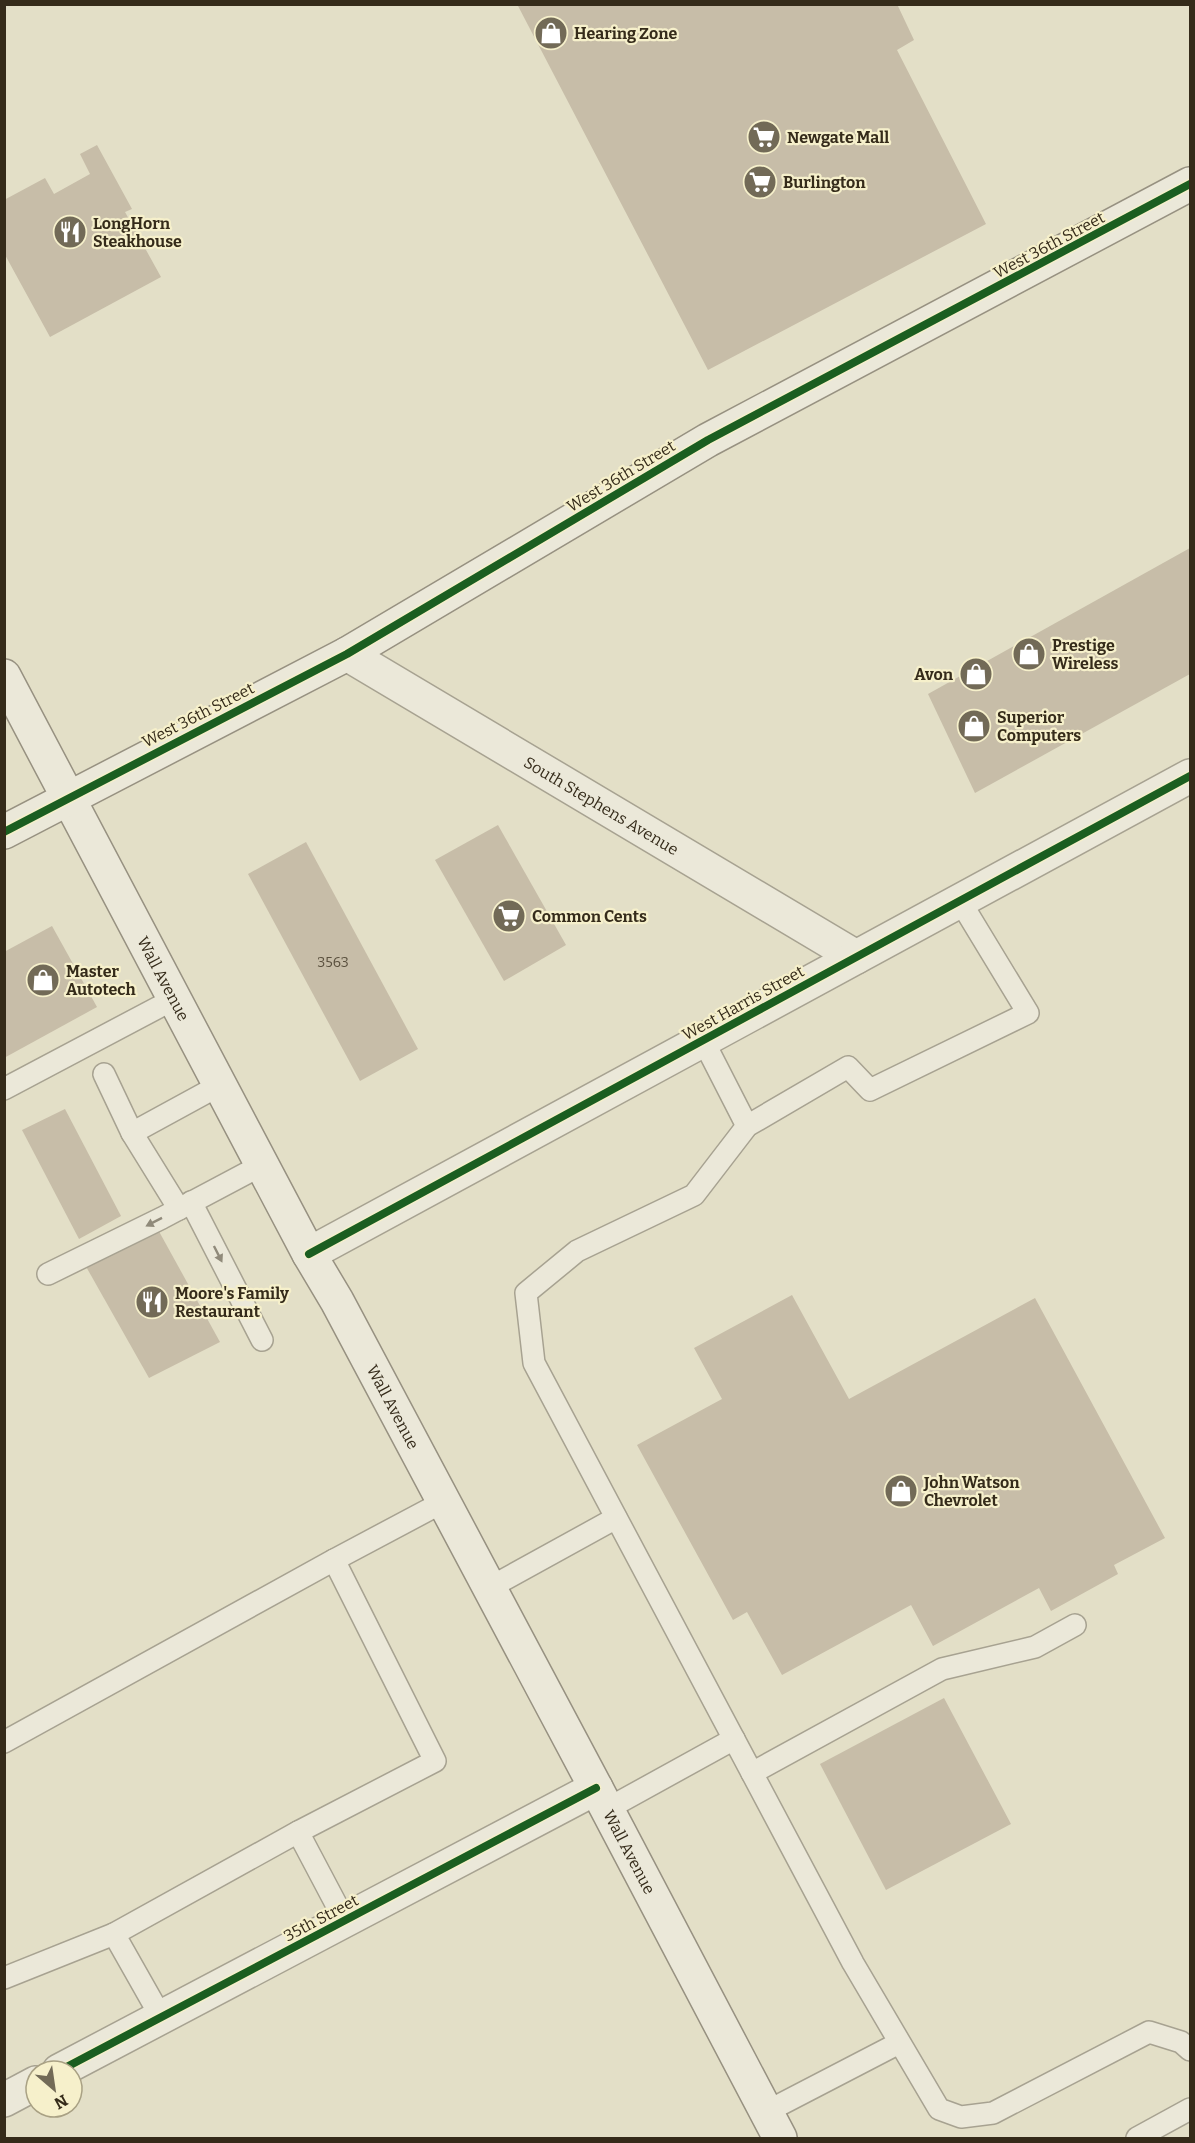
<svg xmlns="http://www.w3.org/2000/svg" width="1195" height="2143" font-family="Bitter,serif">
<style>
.building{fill:#c7bda8}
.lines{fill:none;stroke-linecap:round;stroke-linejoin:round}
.lane-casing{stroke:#a7a291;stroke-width:24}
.street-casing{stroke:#a7a291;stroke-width:36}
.secondary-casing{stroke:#979181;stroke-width:36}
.lane{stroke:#ebe8d9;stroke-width:21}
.street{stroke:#ebe8d9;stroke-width:33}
.secondary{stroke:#ebe8d9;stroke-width:33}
.cycleway-casing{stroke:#f6f0cb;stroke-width:11}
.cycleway{stroke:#1b5e20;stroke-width:8}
.oneway{fill:#908a7a}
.labels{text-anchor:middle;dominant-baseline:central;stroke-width:4.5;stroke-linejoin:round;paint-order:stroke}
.number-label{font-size:14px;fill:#5a503e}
.poi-label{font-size:16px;font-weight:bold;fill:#352b1a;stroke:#f6f0cb;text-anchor:start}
.street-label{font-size:16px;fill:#352b1a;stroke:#f6f0cb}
</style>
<rect width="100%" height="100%" fill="#e3dfc7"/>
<g class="building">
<path d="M517,4H897L914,40L897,50L986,224L708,370Z"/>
<path d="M97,145L132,209L125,212L161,277L50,337L4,253V200L45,178L54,194L90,174L80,154Z"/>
<path d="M1190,548V674L975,793L928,694Z"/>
<path d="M498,825L566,945L504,981L435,860Z"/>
<path d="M306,842L418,1049L360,1081L248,874Z"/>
<path d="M52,926L97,1007L4,1058V952Z"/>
<path d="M65,1109L121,1216L79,1239L22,1130Z"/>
<path d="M156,1226L220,1342L149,1378L84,1263Z"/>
<path d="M792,1295L849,1399L1035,1298L1165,1538L1114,1565L1118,1574L1051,1611L1039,1588L933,1646L911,1605L782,1675L747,1612L733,1620L637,1445L722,1399L694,1348Z"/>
<path d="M944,1698L1011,1824L886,1890L820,1764Z"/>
</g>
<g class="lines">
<g class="lane-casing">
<g id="lane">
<path d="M960,901L1028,1013L870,1090L848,1067L747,1126L694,1195L577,1251L526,1293L534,1363L853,1963L939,2109L961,2117L993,2113L1149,2032L1181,2042L1190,2050"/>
<path d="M703,1040L747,1126"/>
<path d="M104,1074L132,1133L220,1085"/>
<path d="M4,1089L174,999"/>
<path d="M132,1133L179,1209"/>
<path d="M191,1202L262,1340"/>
<path d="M48,1274L162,1218L262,1165"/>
<path d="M489,1588L616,1518"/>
<path d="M4,1742L334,1560"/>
<path d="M752,1773L942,1669L1035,1647L1075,1625"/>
<path d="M607,1809L734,1739"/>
<path d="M345,1921L298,1832L435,1761L334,1560L443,1502"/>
<path d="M4,1978L114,1934"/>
<path d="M161,2017L114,1934L298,1832"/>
<path d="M766,2112L899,2043"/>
<path d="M1137,2138L1190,2109"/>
</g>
</g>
<g class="street-casing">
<g id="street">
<path id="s1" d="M347,654L856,957"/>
<path d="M309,1254L1190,776"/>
<path d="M59,2071L596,1788"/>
<path d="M4,2100L36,2083"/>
</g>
</g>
<g class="secondary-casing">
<g id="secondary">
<path id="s2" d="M4,676L309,1254L337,1301L596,1788L780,2138"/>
<path d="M4,832L347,654L708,440L1190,184"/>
</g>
</g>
<use href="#lane" class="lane"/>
<use href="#street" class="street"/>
<use href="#secondary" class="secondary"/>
<g class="cycleway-casing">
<g id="cycleway">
<path d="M4,832L347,654L708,440L1190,184"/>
<path d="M309,1254L1190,776"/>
<path d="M59,2071L596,1788"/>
</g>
</g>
<use href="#cycleway" class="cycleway"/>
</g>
<defs><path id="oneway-solid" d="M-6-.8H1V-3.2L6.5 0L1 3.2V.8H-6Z" transform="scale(1.5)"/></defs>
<g class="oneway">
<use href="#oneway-solid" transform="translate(154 1222) rotate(153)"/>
<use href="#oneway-solid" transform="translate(218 1254) rotate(63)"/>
</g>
<defs>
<g id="shop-disc" transform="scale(1.725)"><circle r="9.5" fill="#726a57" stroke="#f6f0cb"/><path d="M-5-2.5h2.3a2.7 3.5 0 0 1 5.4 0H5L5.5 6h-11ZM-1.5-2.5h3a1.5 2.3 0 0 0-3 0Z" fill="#fff"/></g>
<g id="supermarket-disc" transform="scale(1.725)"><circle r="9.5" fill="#726a57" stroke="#f6f0cb"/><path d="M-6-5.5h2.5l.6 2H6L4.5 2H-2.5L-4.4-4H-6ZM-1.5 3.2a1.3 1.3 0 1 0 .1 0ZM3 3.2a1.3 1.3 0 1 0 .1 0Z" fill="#fff"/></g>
<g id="restaurant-disc" transform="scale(1.725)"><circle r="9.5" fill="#726a57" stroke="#f6f0cb"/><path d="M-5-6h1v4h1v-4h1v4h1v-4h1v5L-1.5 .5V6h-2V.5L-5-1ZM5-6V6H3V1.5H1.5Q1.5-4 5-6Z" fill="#fff"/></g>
</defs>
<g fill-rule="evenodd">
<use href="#shop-disc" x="551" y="33"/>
<use href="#supermarket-disc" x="764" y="137"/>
<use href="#supermarket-disc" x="760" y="182"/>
<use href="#restaurant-disc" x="70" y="232"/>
<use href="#shop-disc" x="1029" y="654"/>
<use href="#shop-disc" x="976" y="674"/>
<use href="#shop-disc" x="974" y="726"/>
<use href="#supermarket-disc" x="509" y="916"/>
<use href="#shop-disc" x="43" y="980"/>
<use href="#restaurant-disc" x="152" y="1302"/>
<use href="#shop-disc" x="901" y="1491"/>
</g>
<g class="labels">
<g class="number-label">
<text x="333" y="962">3563</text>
</g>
<g class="poi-label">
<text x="574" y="33">Hearing Zone</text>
<text x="787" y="137">Newgate Mall</text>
<text x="783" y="182">Burlington</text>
<text x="93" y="223">LongHorn<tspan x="93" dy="18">Steakhouse</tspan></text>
<text x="1052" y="645">Prestige<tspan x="1052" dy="18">Wireless</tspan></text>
<text x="953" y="674" text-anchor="end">Avon</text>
<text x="997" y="717">Superior<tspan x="997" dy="18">Computers</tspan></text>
<text x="532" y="916">Common Cents</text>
<text x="66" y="971">Master<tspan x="66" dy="18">Autotech</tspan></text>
<text x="175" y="1293">Moore's Family<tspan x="175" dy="18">Restaurant</tspan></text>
<text x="924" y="1482">John Watson<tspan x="924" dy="18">Chevrolet</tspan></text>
</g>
<g class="street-label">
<text transform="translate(1049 245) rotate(-28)">West 36th Street</text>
<text transform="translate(621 476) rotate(-31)">West 36th Street</text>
<text transform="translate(198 715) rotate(-27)">West 36th Street</text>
<text stroke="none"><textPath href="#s1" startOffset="296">South Stephens Avenue</textPath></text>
<text stroke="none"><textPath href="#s2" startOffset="342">Wall Avenue</textPath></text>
<text transform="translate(743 1003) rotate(-29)">West Harris Street</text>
<text stroke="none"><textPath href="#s2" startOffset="828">Wall Avenue</textPath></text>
<text stroke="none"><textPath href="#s2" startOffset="1332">Wall Avenue</textPath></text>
<text transform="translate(321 1918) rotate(-28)">35th Street</text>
</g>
</g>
<rect width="1195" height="2143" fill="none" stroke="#352b1a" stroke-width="12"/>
<g transform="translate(54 2089) rotate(151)"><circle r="28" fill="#f6f0cb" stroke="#a9a184" stroke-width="1.5"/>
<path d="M0-4.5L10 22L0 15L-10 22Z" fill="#726a57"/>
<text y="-9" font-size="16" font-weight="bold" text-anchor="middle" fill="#352b1a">N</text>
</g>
</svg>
